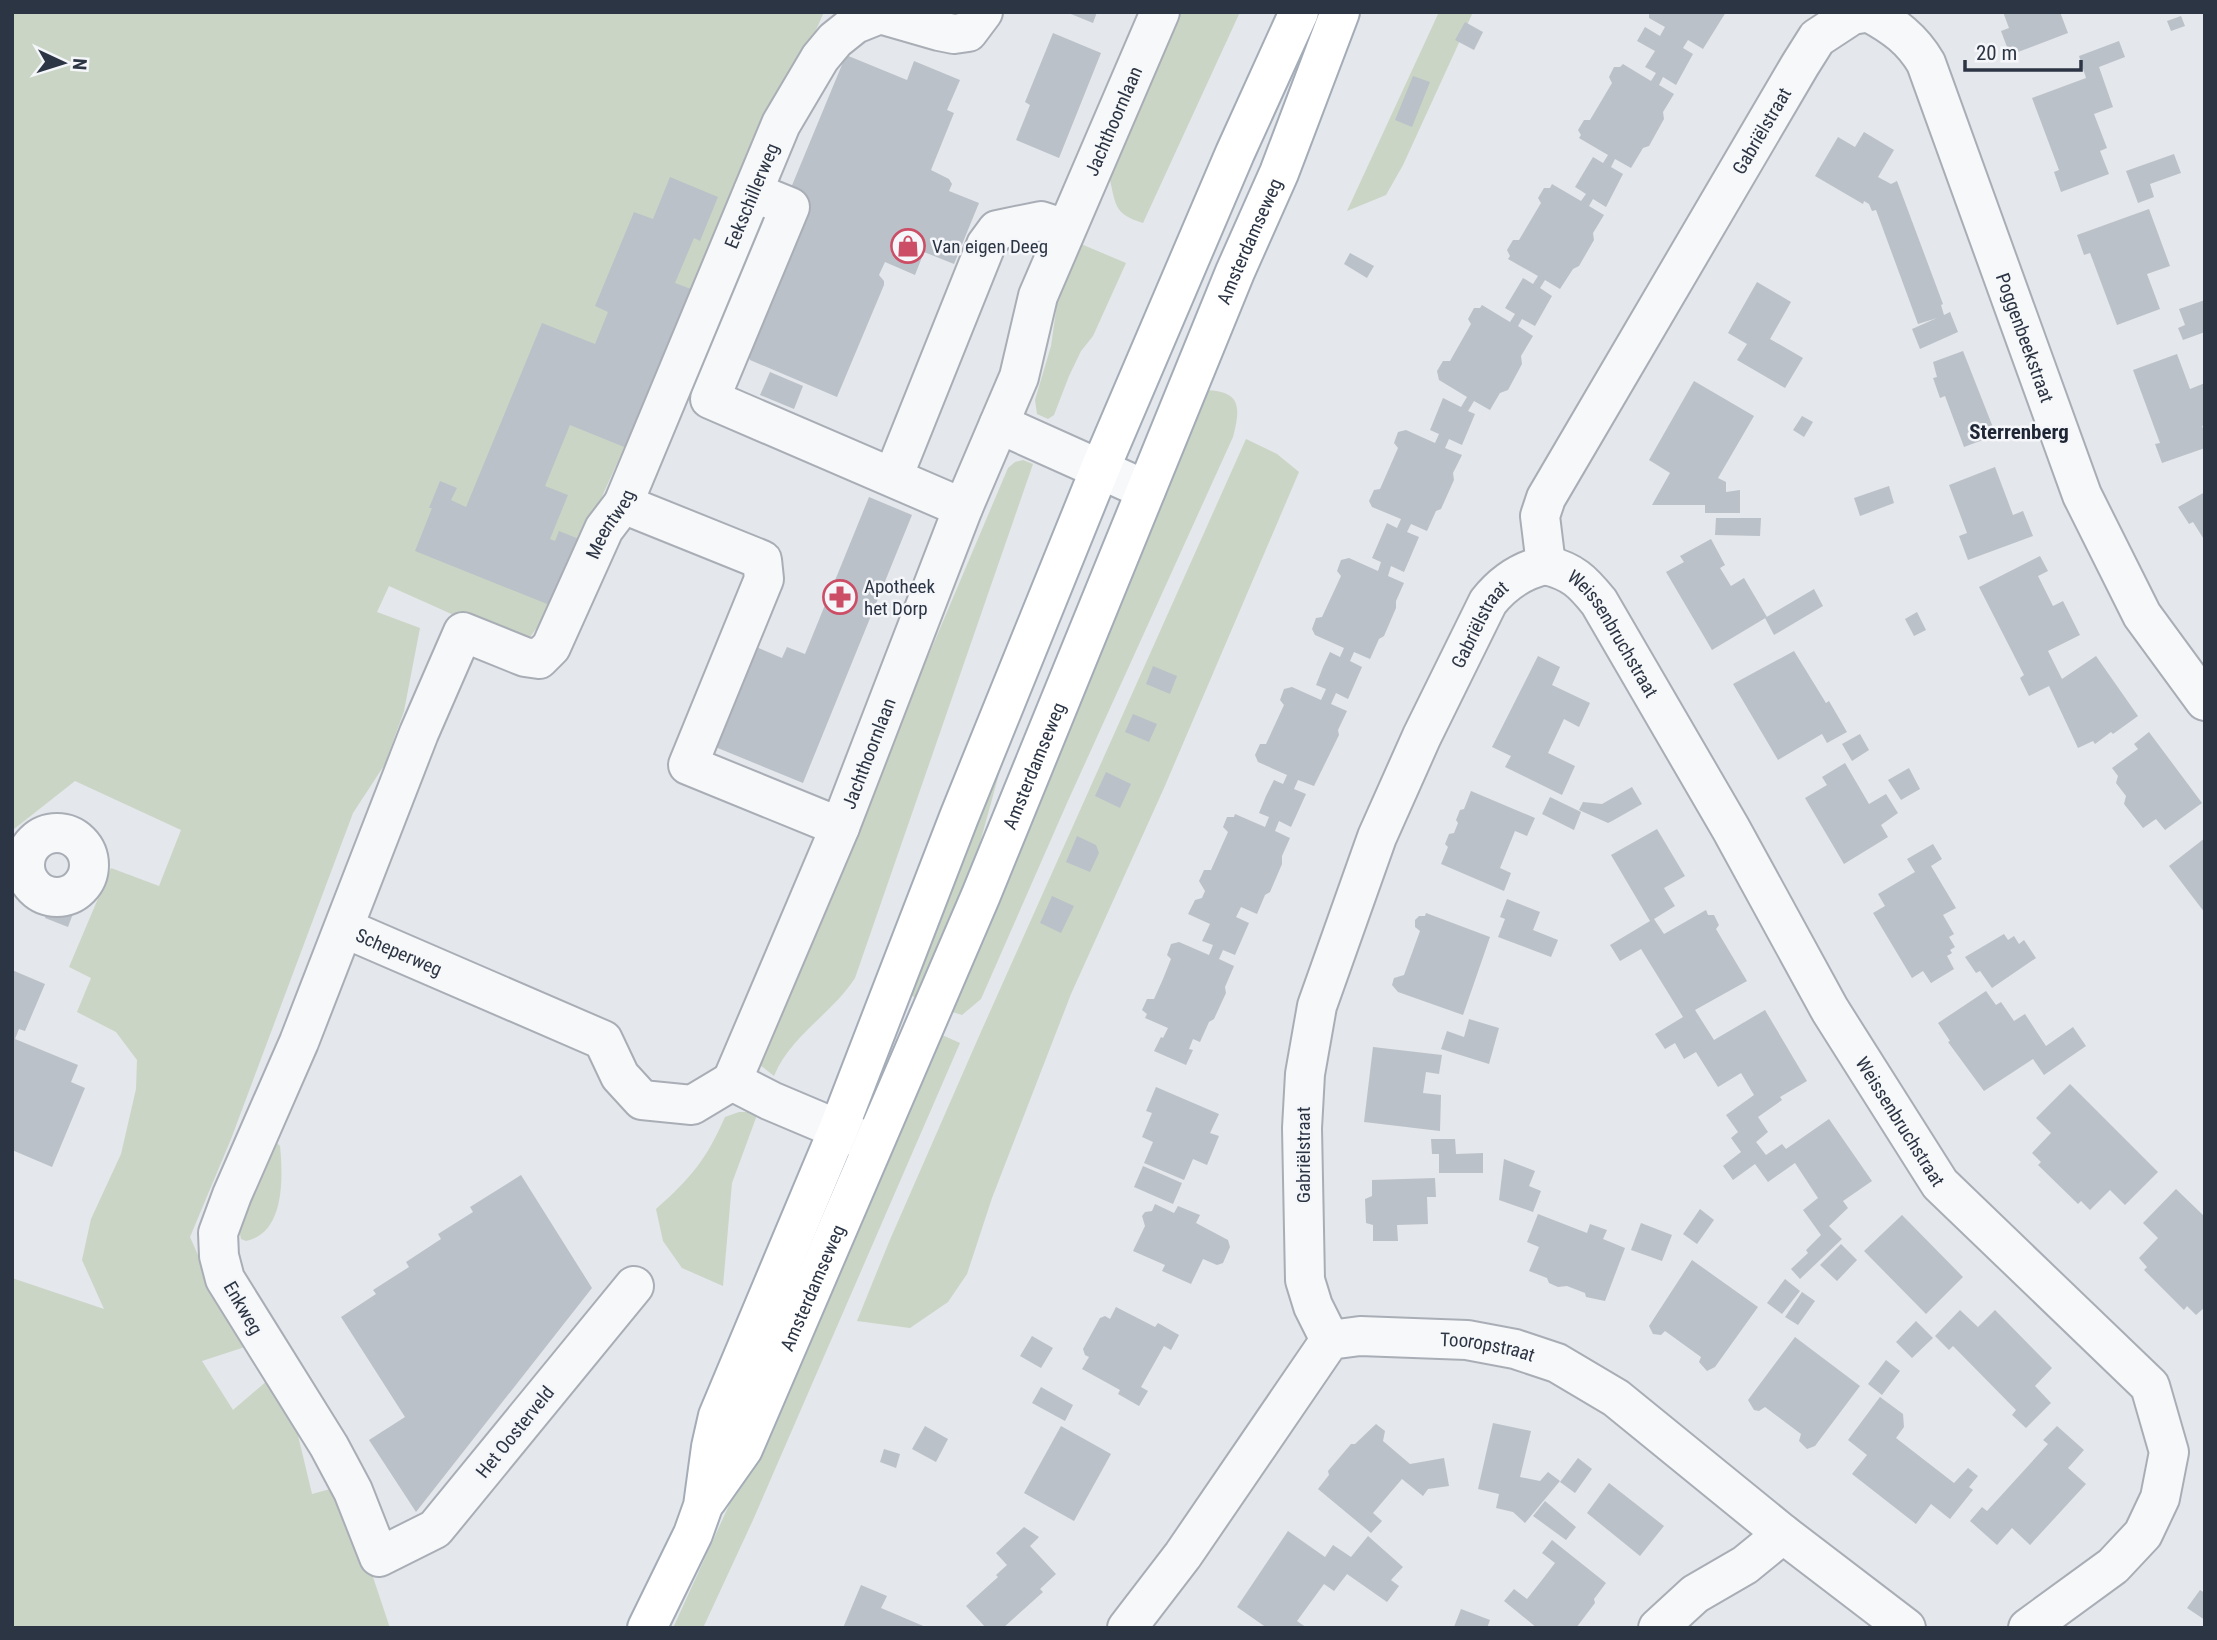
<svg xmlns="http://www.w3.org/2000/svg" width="2217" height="1640" font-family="'Roboto Condensed',sans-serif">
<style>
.green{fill:#cad5c5}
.building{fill:#bbc1c9}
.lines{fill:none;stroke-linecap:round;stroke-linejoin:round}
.minor-casing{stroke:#a9aeb6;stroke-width:42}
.major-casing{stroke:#a3acb7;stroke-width:42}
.minor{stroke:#f7f8fa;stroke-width:38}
.major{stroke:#fff;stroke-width:38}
.labels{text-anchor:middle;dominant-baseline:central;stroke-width:5;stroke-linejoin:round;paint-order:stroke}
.street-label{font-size:19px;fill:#2c3544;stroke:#f4f6f9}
.poi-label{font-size:19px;fill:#2c3544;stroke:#f4f6f9;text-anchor:start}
.neighbourhood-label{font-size:21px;font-weight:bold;fill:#1e2635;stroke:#f4f6f9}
</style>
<rect width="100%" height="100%" fill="#e4e7eb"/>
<g class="green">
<path d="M12,12H824L696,300L623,450L577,552L546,616L523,646L389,586L377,612L420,628L404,711L385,764L353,813L231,1139L190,1237L209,1280L254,1344L202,1361L233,1410L274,1375L290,1402L312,1494L334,1488L371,1571L390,1628H12V1278L104,1309L82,1260L91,1219L121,1154L136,1089L137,1060L116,1032L77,1012L91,978L69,967L111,868L159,886L181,830L75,781L14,829L12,848Z"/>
<path d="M1181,12H1240L1143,223C1115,214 1116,207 1110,180Z"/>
<path d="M1439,12H1473L1403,165L1386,195L1347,211Z"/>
<path d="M1081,244L1126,263L1093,336L1081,351L1069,376L1054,415L1048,419L1037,414L1035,400L1051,346L1057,304Z"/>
<path d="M1204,390C1241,391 1241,406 1233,437L1067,803L981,999L962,1015L943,1009Z"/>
<path d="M1246,439L1277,454L1299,472L1164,788L1071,994L992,1198L967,1274L948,1302L910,1328L857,1321L889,1242L980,1034Z"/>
<path d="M1023,460L1033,464L855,978C832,1014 790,1036 774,1076L760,1065L758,1058L1008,468L1015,462Z"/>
<path d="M994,761L1002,763L968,886L921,1000L903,992Z"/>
<path d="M933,1031L960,1043L753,1520L703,1628H673L838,1266Z"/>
<path d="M739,1112H749L757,1115L732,1183L723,1286L682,1268L663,1241L656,1209C691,1178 706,1160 725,1117Z"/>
<path d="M277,1143L280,1146C283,1177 285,1233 246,1241L241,1239L239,1229Z"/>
</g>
<g class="building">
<path d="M1066,12H1097L1093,23Z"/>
<path d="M1649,12H1726L1703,49L1688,40L1683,48L1693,54L1676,85L1663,77L1659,85L1674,94L1663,112L1664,119L1649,146L1643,148L1631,168L1615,159L1611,167L1623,174L1606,207L1593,199L1589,206L1604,215L1593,233L1594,240L1579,266L1573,269L1560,289L1545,280L1540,288L1552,296L1535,326L1522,319L1518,326L1533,336L1521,356L1522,364L1508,390L1500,393L1490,410L1474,401L1468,411L1475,414L1462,445L1449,439L1445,448L1462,455L1453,473L1454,480L1441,509L1436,511L1427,531L1411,524L1407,532L1419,537L1404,572L1391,566L1388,576L1404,583L1396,601V608L1384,636L1379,639L1370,659L1354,652L1350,661L1362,667L1348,699L1336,693L1331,704L1347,711L1338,730L1339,735L1314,786L1298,780L1294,789L1306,794L1291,827L1279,821L1275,831L1290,838L1282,856V864L1270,892L1265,895L1257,914L1241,907L1236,917L1249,923L1235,955L1223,950L1219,959L1234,966L1225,987L1226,993L1214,1019L1209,1022L1200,1042L1193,1039L1189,1049L1193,1050L1186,1065L1154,1051L1161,1037L1163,1038L1168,1028L1145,1018L1147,1014L1142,1010L1147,999H1154L1163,979L1171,959L1167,955L1171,944L1179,942L1209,955L1213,945L1202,941L1210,924L1188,914L1195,900L1202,898L1205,891L1199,881L1204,870H1211L1228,832L1223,827L1227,817H1234L1235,814L1265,827L1269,817L1259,813L1266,796L1274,780L1283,784L1287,775L1258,762L1255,755L1260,744H1266L1284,705L1280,700L1284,689L1292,687L1321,700L1326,689L1316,685L1323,667L1330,652L1340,657L1344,648L1315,635L1312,629L1316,618L1322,617L1341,576L1337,571L1341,560L1349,558L1378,571L1381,562L1372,558L1387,523L1397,528L1401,519L1372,507L1369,501L1374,490L1380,489L1398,448L1394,443L1398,432L1406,430L1435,443L1439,434L1430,430L1443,398L1461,407L1467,397L1439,380L1437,371L1443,361H1450L1471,324L1468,319L1474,308H1480L1482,305L1510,322L1515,314L1505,308L1523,278L1533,284L1538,276L1508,259L1510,256L1507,250L1513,240H1519L1541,203L1538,198L1544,188H1550L1552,184L1581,201L1586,194L1575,187L1593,157L1603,163L1608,155L1579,138L1581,135L1578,130L1584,120H1590L1612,83L1609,77L1614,67H1620L1623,64L1651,81L1656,73L1645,67L1655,51L1637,41L1645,27L1660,36L1665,27L1649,18Z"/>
<path d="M2003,12H2060L2068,33L2010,55L2001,31L2009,28Z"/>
<path d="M2181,16L2185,26L2171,31L2167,21Z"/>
<path d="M1465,22L1483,32L1474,50L1455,40Z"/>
<path d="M1053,33L1101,53L1059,158L1016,140L1030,105L1025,102Z"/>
<path d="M2119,41L2125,57L2099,67L2113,107L2094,114L2107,148L2100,151L2109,174L2061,192L2054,172L2059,170L2032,98L2086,78L2079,56Z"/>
<path d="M846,55L907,80L914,61L960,80L947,110L954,113L931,170L949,179L952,184L949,191L979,203L954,264L924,252L915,275L885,262L879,275L884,281V285L837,397L750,360L748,354L788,195Z"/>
<path d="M1413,76L1430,82L1412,127L1395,120Z"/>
<path d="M1864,132L1894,150L1878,177L1891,184L1897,181L1943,304L1941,305L1944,315L1950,312L1958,332L1920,349L1912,329L1937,318L1918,324L1876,210L1872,211L1869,204L1864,201L1863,204L1815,176L1838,137L1855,147Z"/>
<path d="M2174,154L2181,173L2150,184L2154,197L2138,203L2126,171Z"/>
<path d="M670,177L718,197L700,241L694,238L675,283L699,292L634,451L570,425L545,486L568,495L550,539L555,541L559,531L584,541L557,608L415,551L432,508H429L440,481L457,488L451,500L466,507L542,323L595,344L608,312L595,306L634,212L653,219Z"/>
<path d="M2149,209L2170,266L2147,274L2160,309L2117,325L2090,253L2084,255L2077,235Z"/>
<path d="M1350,253L1374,266L1367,278L1344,264Z"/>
<path d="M1757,282L1791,302L1770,339L1803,358L1785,388L1737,360L1747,344L1728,333Z"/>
<path d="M2205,300V332L2183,340L2178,328L2185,325L2179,309Z"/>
<path d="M1963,351L1996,435L1964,447L1945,396L1940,398L1933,378L1937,377L1933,362Z"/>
<path d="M2177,354L2190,389L2205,383V425L2202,426L2205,433V448L2162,463L2155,444L2160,443L2133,370Z"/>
<path d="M770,372L803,386L794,409L760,395Z"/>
<path d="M1694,381L1754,416L1718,478L1726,482V492L1740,490V513H1705V505H1652L1670,473L1649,460Z"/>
<path d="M1802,416L1813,422L1804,437L1793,430Z"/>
<path d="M1995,467L2013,515L2023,511L2033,536L1968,560L1959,536L1967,533L1949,485Z"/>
<path d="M1889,486L1894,503L1860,516L1854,498Z"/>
<path d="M2205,492V541L2193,522L2189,524L2178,507Z"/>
<path d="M869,497L912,515L803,783L708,744L749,644L782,658L787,647L805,654Z"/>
<path d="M1716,518H1761L1760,536L1715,535Z"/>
<path d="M1711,539L1725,565L1720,568L1731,586L1744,578L1767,617L1712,650L1666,572L1684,562L1680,556Z"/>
<path d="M2040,556L2048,571L2038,576L2053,606L2063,601L2080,635L2048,651L2062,679L2096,656L2138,716L2113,734L2111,732L2095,744L2093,741L2078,748L2049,686L2029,696L2020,678L2024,675L1979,587Z"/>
<path d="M1814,589L1823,606L1774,635L1765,618Z"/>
<path d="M1917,612L1926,630L1914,636L1905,619Z"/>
<path d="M1794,651L1826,703L1829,701L1847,732L1827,743L1822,734L1778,760L1733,684Z"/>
<path d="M1538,656L1560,667L1552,685L1590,703L1579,727L1564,719L1548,753L1575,766L1562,795L1505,767L1511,756L1492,747Z"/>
<path d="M1153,666L1177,676L1170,694L1146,684Z"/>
<path d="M1133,714L1157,724L1149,742L1125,732Z"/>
<path d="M2149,732L2202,803L2165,830L2156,819L2143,828L2124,804L2126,796L2116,783L2118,776L2112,768L2138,749L2134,744Z"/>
<path d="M1860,734L1869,750L1852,761L1842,744Z"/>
<path d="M1845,763L1869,804L1886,794L1898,813L1881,825L1888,837L1844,864L1805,798L1827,785L1822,777Z"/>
<path d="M1909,768L1920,789L1901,800L1888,780Z"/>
<path d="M1106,772L1131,784L1120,808L1095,796Z"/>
<path d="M1632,787L1642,804L1612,821L1608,823L1579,810L1583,802L1602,804Z"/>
<path d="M1471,791L1535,818L1527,836L1515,831L1500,868L1511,873L1504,891L1441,864L1448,847L1445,844L1449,834L1454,833L1458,823L1456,820L1460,810L1464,809Z"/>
<path d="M1550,797L1581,812L1574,830L1542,814Z"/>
<path d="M1657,829L1685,876L1664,888L1675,906L1654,919L1664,934L1706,910L1708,915H1714L1719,925L1716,929L1747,981L1695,1010L1714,1040L1765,1010L1807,1081L1780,1097L1782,1100L1758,1117L1768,1132L1756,1142L1766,1155L1782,1144L1786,1149L1829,1119L1872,1181L1843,1201L1848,1208L1829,1226L1842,1239L1800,1279L1791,1269L1808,1253L1806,1250L1821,1235L1803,1210L1818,1198L1795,1163L1768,1182L1755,1164L1733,1180L1723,1166L1741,1152L1731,1138L1738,1132L1726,1115L1754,1095L1741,1073L1718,1087L1696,1052L1684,1059L1675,1043L1665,1049L1655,1034L1683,1017L1641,949L1620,961L1610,945L1650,921L1611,855Z"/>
<path d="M1077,836L1096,845L1099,853L1090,872L1066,862Z"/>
<path d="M2205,838V913L2169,866Z"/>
<path d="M1933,844L1942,859L1931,866L1956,908L1943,915L1954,934L1949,937L1955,947L1950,950L1952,953L1947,956L1954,969L1931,983L1923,971L1912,978L1873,913L1885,906L1878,894L1915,872L1907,859Z"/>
<path d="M1052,896L1074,906L1061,933L1040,923Z"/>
<path d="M1507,899L1540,912L1533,930L1558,940L1551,957L1498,937L1505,919L1500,917Z"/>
<path d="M51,902L74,911L68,927L45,918Z"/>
<path d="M1426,913L1490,937L1463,1015L1398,992L1392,985L1394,978L1404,975L1420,931L1415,927V920L1419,916H1425Z"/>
<path d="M2004,934L2008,940L2014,936L2019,944L2024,940L2036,958L1992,988L1980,971L1976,973L1965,957Z"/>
<path d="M12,970L45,984L25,1031L19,1029L15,1039L78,1065L71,1082L85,1088L52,1167L12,1150Z"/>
<path d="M1986,991L1996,1005L2001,1002L2014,1021L2025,1014L2046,1046L2073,1027L2086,1046L2044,1075L2033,1059L1984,1091L1948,1042L1950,1041L1938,1023Z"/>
<path d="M1469,1019L1499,1028L1489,1064L1441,1049L1447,1031L1464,1037Z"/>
<path d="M1373,1047L1442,1055L1439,1074L1426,1072L1423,1093L1441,1095L1440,1131L1364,1122Z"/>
<path d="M2070,1084L2158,1172L2125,1205L2110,1190L2090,1210L2081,1201L2078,1204L2038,1165L2041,1162L2032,1153L2051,1133L2036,1118Z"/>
<path d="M1156,1087L1219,1114L1210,1133L1219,1136L1207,1165L1193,1159L1184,1180L1144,1163L1153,1142L1142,1137L1152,1113L1146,1111Z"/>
<path d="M1431,1139H1455L1456,1154L1483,1153V1173H1439V1154H1432Z"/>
<path d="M1504,1159L1535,1171L1529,1186L1541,1191L1533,1212L1499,1200Z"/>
<path d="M1143,1166L1182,1183L1173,1204L1134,1187Z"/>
<path d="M521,1175L592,1288L416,1512L369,1440L405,1417L341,1317L376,1294L373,1290L409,1267L406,1262L441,1239L438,1234L473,1212L470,1207Z"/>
<path d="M1435,1178L1436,1197H1427L1428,1224L1397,1225L1398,1241H1373V1225L1366,1223L1365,1199L1372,1196V1180Z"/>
<path d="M2176,1189L2205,1217V1307L2196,1315L2187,1306L2184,1310L2144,1270L2147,1267L2139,1258L2158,1238L2143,1223Z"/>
<path d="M1155,1204L1174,1213L1178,1206L1200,1215L1196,1223L1228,1240L1230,1247L1223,1263L1217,1265L1203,1259L1191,1284L1162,1271L1165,1265L1133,1251L1145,1226L1142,1216L1145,1212L1152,1211Z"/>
<path d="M1700,1209L1714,1220L1697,1244L1683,1234Z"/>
<path d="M1538,1214L1587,1233L1590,1224L1607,1230L1603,1239L1625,1248L1605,1301L1586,1297L1585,1293L1567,1286L1558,1287L1549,1283L1547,1278L1529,1271L1539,1247L1527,1242Z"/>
<path d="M1902,1215L1963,1277L1926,1314L1864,1251Z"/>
<path d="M1641,1223L1672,1235L1662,1261L1631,1250Z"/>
<path d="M1841,1244L1857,1260L1837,1281L1820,1265Z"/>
<path d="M1692,1260L1758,1307L1715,1367L1707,1371L1699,1362L1701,1357L1665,1331L1661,1335L1653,1334L1649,1326Z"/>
<path d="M1785,1279L1800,1291L1782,1314L1767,1303Z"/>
<path d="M1802,1292L1815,1301L1798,1325L1785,1317Z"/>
<path d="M1116,1307L1155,1327L1158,1323L1179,1335L1171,1350L1164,1346L1141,1387L1148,1391L1139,1406L1118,1394L1120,1390L1082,1369L1089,1357L1085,1355L1083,1349L1100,1318L1105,1316L1110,1319Z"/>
<path d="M1960,1310L1978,1327L1995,1310L2052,1368L2035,1386L2051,1403L2026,1428L2012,1415L2016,1410L1953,1346L1949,1350L1935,1336Z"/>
<path d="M1916,1321L1933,1338L1912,1358L1896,1342Z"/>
<path d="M1032,1336L1053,1348L1041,1368L1020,1356Z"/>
<path d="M1795,1337L1860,1386L1815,1446L1807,1449L1799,1441L1801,1434L1765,1407L1759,1411L1754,1410L1748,1400Z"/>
<path d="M1886,1360L1900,1371L1882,1395L1868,1384Z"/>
<path d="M1041,1387L1073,1405L1065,1421L1032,1403Z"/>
<path d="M1880,1397L1903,1414L1904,1427L1896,1438L1954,1483L1968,1468L1978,1476L1969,1487L1973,1490L1950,1519L1931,1504L1916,1524L1852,1474L1867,1455L1848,1440Z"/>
<path d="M1493,1423L1531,1431L1520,1477L1540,1481L1548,1472L1560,1481L1525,1523L1513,1512L1496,1508L1499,1494L1478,1489Z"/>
<path d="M1376,1424L1385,1431L1383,1441L1410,1464L1444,1458L1449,1486L1428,1489L1423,1496L1402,1479L1373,1513L1382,1521L1371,1533L1318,1489L1329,1475L1328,1471L1351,1444H1355Z"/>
<path d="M925,1426L948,1439L936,1462L912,1449Z"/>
<path d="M1061,1426L1111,1454L1074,1521L1024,1493Z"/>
<path d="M2057,1426L2084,1450L2068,1468L2086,1484L2030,1545L2012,1528L1997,1545L1970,1521L1982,1507L1987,1511L2048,1444L2043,1440Z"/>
<path d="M884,1449L900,1454L896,1468L880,1462Z"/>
<path d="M1578,1458L1592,1469L1575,1493L1560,1482Z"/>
<path d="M1609,1483L1664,1526L1640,1556L1587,1513Z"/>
<path d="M1545,1501L1576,1527L1566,1540L1533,1516Z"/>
<path d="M1024,1527L1039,1537L1030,1546L1056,1574L1040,1589L1043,1592L1003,1628H986L966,1606L998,1577L996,1575L1007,1565L996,1553Z"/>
<path d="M1288,1531L1325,1557L1333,1545L1351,1557L1368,1536L1403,1567L1391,1580L1399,1586L1387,1602L1347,1574L1334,1591L1324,1584L1297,1621L1307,1628H1267L1237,1607Z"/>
<path d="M1552,1540L1606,1583L1594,1599L1595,1603L1576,1628H1537L1504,1601L1514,1589L1527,1599L1542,1580L1555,1563L1542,1553Z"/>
<path d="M861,1585L887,1596L881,1608L928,1628H843Z"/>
<path d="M2200,1590L2205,1593V1620L2187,1608Z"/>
<path d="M1461,1609L1490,1620L1487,1628L1454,1627Z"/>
</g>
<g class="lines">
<g class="minor-casing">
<g id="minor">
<path id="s1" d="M1870,13C1894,26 1912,39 1926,63L2082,495L2142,615L2205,701"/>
<path d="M753,192L790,207L710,399L963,508"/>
<path d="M999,424L1146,490"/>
<path d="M893,477L986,245L997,230L1041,221L1066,229"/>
<path d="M623,504L762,560L764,579L688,765L840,827"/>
<path id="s2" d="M1546,565C1573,572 1582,581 1599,602L1731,829L1830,1010L1940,1184L2150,1386L2169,1452L2160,1498L2143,1534L2113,1566L2028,1628"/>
<circle cx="57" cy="865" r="32"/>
<path id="s3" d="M344,928L603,1040L620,1076L642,1100L692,1105L732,1081L771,1101L868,1142"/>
<path id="s4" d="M732,1081L840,827L963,508L1019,377L1038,296L1160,12"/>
<path id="s5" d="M634,1286L435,1529L379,1557L353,1491L329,1446L225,1279L219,1256L218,1233L232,1195L299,1042L419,733L463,632L525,657L539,659L551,647L604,529L623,504L781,124L820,58L835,40L855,24L880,14L939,31L954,34L968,32L983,12"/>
<path id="s6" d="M1330,1340L1313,1306L1305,1280L1302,1128L1305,1074L1317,1006L1377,837L1422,736L1488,602C1503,583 1522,570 1546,565L1540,516L1546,498L1800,65L1817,38L1852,15L1870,12"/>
<path id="s7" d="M1127,1628L1183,1555L1330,1340L1360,1336L1467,1340L1515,1349L1557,1363L1616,1398L1783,1534L1906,1628"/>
<path d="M1658,1628L1695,1594L1745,1565L1783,1534"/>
</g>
</g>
<g class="major-casing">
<g id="major">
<path id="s8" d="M707,1500L743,1449L981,895L1235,272L1279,173L1340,12"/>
<path d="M647,1628L693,1534L703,1506L711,1447L718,1416L838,1130L959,817L1100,469L1235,153L1299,12"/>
</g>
</g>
<use href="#minor" class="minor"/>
<use href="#major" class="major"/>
</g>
<defs>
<g id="shop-ring" transform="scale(1.75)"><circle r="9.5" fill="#f4f6f9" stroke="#cc4e66" stroke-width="1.5"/><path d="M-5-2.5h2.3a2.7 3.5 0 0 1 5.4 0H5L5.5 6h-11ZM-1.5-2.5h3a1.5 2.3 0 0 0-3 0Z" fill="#cc4e66"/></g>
<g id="pharmacy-ring" transform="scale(1.75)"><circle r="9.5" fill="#f4f6f9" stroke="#cc4e66" stroke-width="1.5"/><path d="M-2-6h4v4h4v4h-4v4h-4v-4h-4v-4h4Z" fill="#cc4e66"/></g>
</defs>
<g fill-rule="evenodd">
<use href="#shop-ring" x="908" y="246"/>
<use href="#pharmacy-ring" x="840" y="597"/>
</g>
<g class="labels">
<g class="street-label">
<text stroke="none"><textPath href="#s4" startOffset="1034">Jachthoornlaan</textPath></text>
<text stroke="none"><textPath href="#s6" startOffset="1344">Gabriëlstraat</textPath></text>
<text stroke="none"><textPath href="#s5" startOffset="1984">Eekschillerweg</textPath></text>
<text stroke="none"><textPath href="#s8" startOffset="1372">Amsterdamseweg</textPath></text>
<text stroke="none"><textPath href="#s1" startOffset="368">Poggenbeekstraat</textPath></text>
<text stroke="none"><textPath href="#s5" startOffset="1626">Meentweg</textPath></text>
<text stroke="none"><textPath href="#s6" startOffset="756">Gabriëlstraat</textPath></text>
<text stroke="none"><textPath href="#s2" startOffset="100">Weissenbruchstraat</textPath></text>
<text stroke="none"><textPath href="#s4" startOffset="355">Jachthoornlaan</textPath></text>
<text stroke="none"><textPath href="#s8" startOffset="805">Amsterdamseweg</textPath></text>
<text stroke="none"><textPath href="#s3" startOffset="60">Scheperweg</textPath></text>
<text stroke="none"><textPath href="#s2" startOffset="667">Weissenbruchstraat</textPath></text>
<text transform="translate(1303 1155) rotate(-90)">Gabriëlstraat</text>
<text stroke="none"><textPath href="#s8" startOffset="238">Amsterdamseweg</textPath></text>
<text transform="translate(243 1308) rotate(60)">Enkweg</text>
<text stroke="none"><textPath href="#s7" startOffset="511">Tooropstraat</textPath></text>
<text transform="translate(515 1432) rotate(-51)">Het Oosterveld</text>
</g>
<g class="poi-label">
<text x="932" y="246">Van eigen Deeg</text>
<text x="864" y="586">Apotheek<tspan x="864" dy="22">het Dorp</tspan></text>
</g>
<g class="neighbourhood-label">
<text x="2019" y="432">Sterrenberg</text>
</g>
</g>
<rect width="2217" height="1640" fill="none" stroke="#2c3544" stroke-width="28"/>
<g transform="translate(63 63) rotate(94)" stroke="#f4f6f9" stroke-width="5" paint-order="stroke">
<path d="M0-5L12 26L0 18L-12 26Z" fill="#2c3544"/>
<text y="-10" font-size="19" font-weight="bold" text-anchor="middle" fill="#2c3544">N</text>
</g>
<path d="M1965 60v10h116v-10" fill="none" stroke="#2c3544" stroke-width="3.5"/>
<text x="1976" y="60" font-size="21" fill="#2c3544" stroke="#f4f6f9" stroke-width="5" paint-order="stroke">20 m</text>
</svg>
